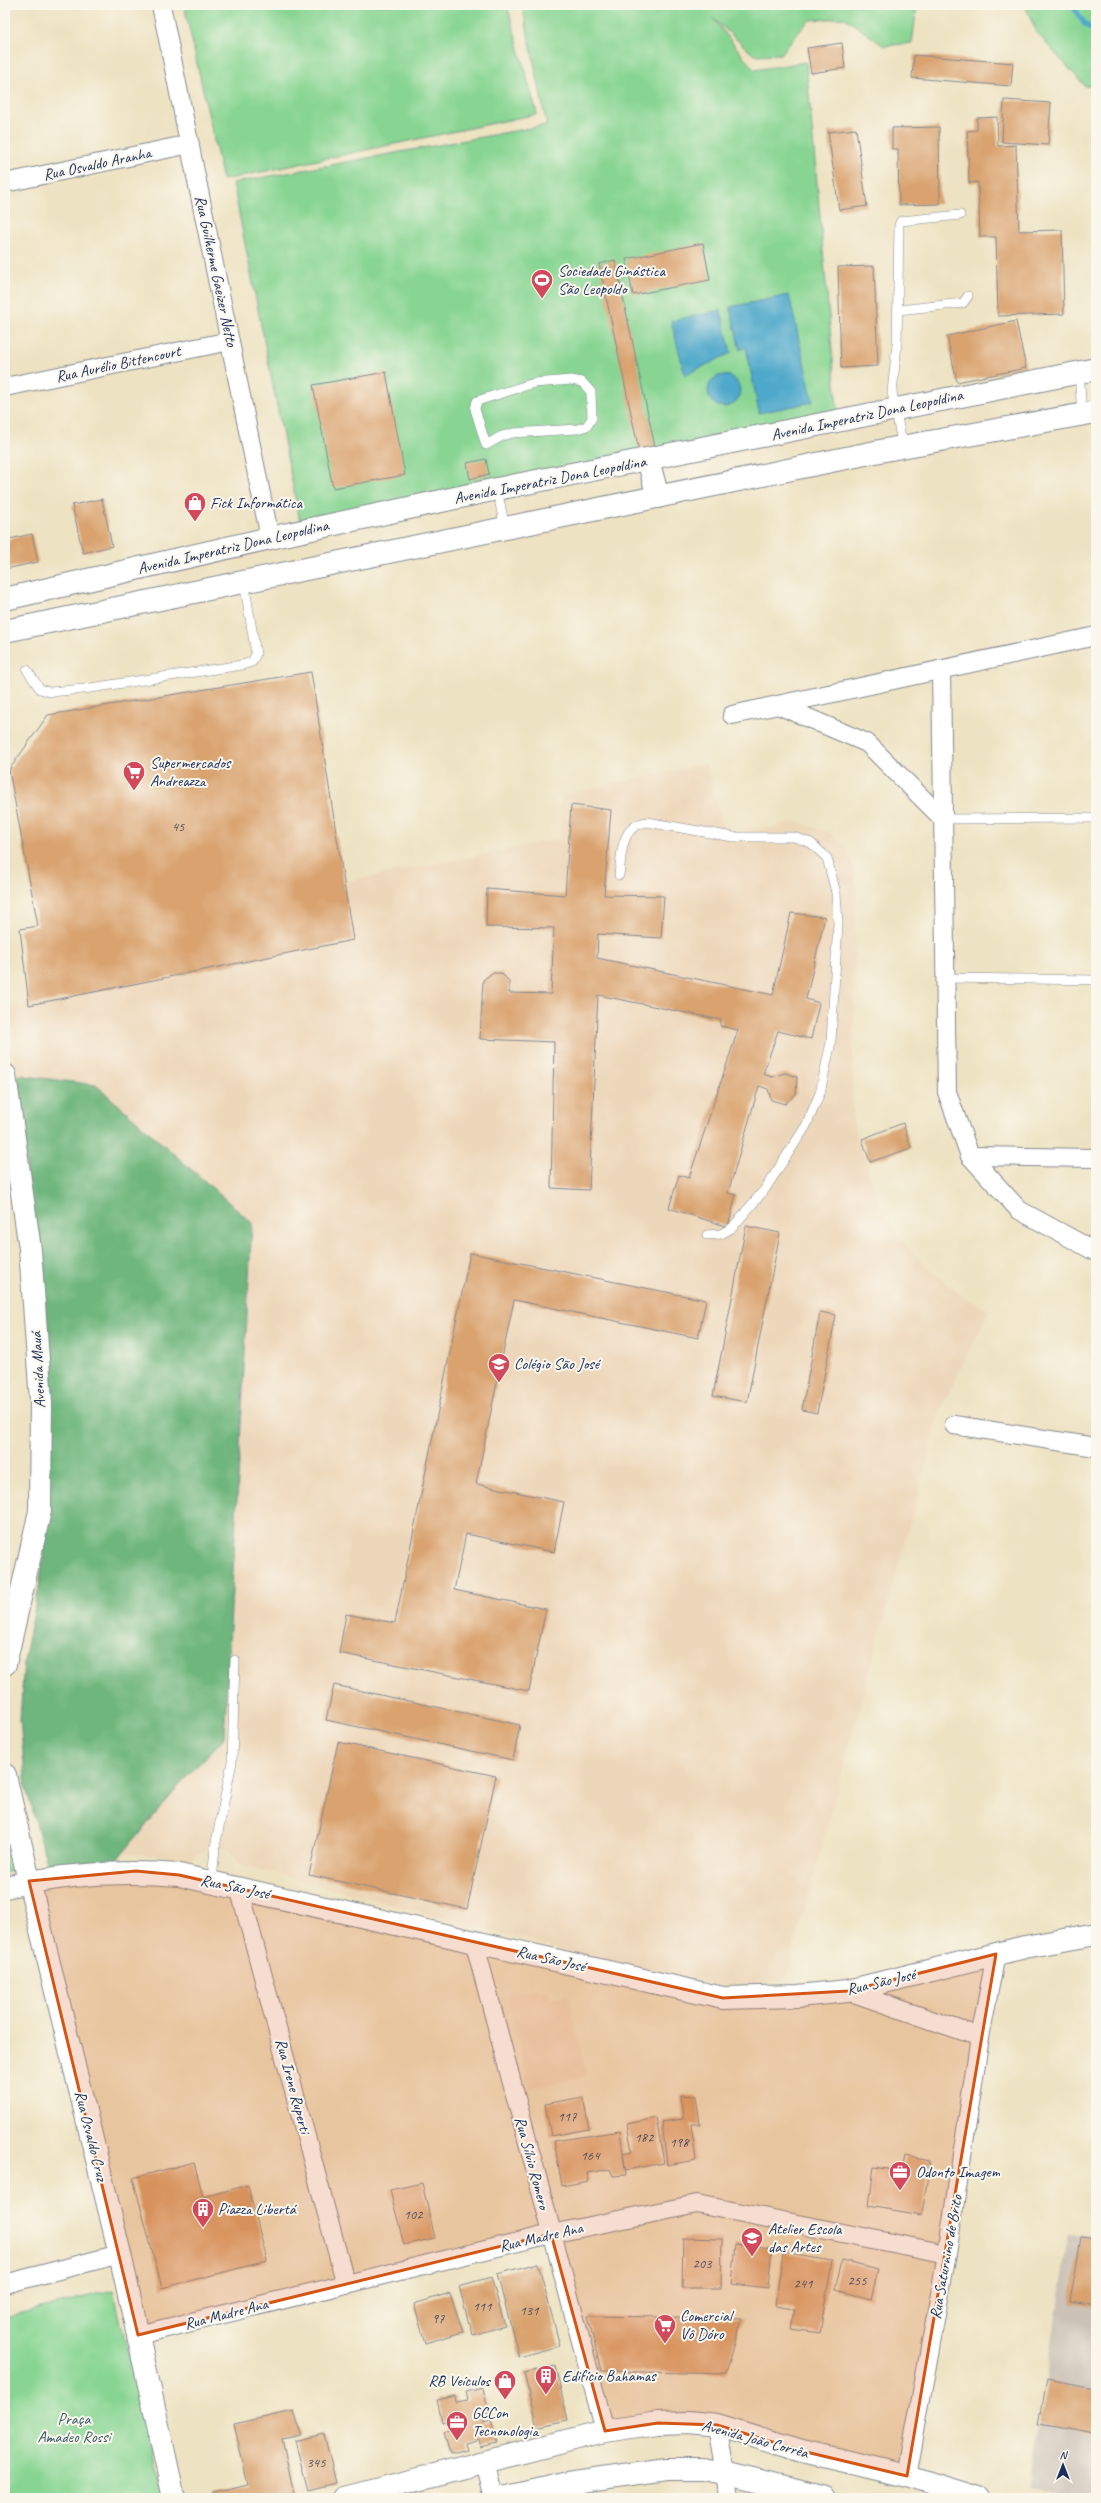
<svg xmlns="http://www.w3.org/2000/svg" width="1101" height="2503" font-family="Caveat,sans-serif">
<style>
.built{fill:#edd7ba}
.industrial{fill:#ccc2b8}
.green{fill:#88d593;stroke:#528278}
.forest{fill:#6eb67d;stroke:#44726e}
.water{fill:#4ea8cb;stroke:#346c94}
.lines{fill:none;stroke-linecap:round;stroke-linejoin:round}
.stream{stroke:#4ea8cb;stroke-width:5.5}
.building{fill:#d9a26e}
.service-casing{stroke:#848890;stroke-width:10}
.minor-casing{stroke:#848890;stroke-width:20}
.tertiary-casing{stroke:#848890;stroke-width:24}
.secondary-casing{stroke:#848890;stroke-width:24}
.primary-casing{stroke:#848890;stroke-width:24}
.service{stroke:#fff;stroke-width:9}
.minor{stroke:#fff;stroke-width:18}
.tertiary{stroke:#fff;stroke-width:22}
.secondary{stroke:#fff;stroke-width:22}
.primary{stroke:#fff;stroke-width:22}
.marked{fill:#d45514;fill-opacity:0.2;stroke:#d45514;stroke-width:3;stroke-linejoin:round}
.labels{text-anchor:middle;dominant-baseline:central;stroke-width:4;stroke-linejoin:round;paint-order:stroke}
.number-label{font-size:14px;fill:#4a4c62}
.street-label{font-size:16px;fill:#1b2f5e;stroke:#fbf7ec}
.poi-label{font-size:16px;fill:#1b2f5e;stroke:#fbf7ec;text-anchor:start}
.park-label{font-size:16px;fill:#36586b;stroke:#fbf7ec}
</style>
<rect width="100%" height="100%" fill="#fbf7ec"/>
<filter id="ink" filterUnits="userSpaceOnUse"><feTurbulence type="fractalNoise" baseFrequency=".025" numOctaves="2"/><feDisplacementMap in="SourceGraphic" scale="8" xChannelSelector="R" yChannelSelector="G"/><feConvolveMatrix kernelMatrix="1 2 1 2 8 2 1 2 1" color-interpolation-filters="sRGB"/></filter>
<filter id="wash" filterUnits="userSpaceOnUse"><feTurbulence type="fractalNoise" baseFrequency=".012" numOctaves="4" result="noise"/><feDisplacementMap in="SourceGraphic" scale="16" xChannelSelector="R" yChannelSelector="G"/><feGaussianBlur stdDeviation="0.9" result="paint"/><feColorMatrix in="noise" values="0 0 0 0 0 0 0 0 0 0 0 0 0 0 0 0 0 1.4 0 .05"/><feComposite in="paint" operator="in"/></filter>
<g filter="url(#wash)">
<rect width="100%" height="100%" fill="#ede2c1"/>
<g class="built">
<path d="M706,764L725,835L797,822L831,833L843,844L850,856L854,867L856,900L852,1099L854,1123L861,1150L884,1214L910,1250L935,1274L961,1295L989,1311L941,1409L785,1980L735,1989L611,1968L534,1942L239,1864L229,1849L207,1847L191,1859L124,1853L103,1871L26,1788L20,1720L24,1661L40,1582L48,1517L43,1359L18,1075L10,1006L29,1005L353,940L345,882L560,839L562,795Z"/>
<path d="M537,1988L539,1992L547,1990L549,1999L568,1995L587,2076L529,2089L508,1994Z"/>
</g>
<path class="industrial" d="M1068,2234L1096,2235V2498H1069L1031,2487Z"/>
<g class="green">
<path d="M184,5H507L537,114L223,180Z"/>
<path d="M522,5H917L912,43L884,46L845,18L809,20L781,54L754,55L713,18L754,70L806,62L838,416L300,522L233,183L547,125Z"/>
<path d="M1025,5H1096V87L1085,86L1037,33Z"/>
<path d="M5,1837L13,1871L5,1873Z"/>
<path d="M113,2290L163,2498H5V2317Z"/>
</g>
<path class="forest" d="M18,1075L96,1085L252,1223L224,1738L183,1781L123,1853L103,1871L49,1869L26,1788L20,1720L24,1661L40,1582L48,1517L43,1359Z"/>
<g class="water">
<path d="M789,295L813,402L759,413L746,347L740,350L730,307Z"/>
<path d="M721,310L731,353L685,375L671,321Z"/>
<circle cx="724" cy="391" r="16"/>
</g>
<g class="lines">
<path class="stream" d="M1072,5L1084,23L1096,33"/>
</g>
<g id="blocks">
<g class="building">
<path d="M842,43L845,68L811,73L807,48Z"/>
<path d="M914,55L1013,63L1011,86L912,78Z"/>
<path d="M1004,100L1051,103L1048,145L1002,142Z"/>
<path d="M997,117L998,146L1016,145L1019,231L1062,230L1064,314L998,316L996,237H980L978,182L969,183L967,131L977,130V118Z"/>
<path d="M939,127L940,204L899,205L898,149H892V128Z"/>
<path d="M856,129L867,206L839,210L828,132Z"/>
<path d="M703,243L710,280L633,295L626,259Z"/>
<path d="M615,260L655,447L639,451L599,264Z"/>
<path d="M874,266L878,366L841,368L838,267Z"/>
<path d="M1016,321L1026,368L957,382L947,336Z"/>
<path d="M386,372L405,475L333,488L313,385Z"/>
<path d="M486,459L489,474L470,479L467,463Z"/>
<path d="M102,499L112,546L83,553L72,505Z"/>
<path d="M32,534L38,562L5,569V540Z"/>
<path d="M311,672L353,940L29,1005L20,929L38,926L9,770L48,715Z"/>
<path d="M571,805L611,810L604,895L664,896L661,938L598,934L597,958L773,995L791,913L825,917L806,999L819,1003L811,1039L778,1031L763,1074L772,1077L785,1073L797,1077L796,1094L785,1104L771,1100L768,1089L759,1086L728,1193L736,1195L728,1227L669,1208L679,1175L689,1178L738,1030L720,1026L721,1020L598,995L589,1190L551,1188L554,1042L480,1039L483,980L492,973H501L509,981V993L551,994L554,928L486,927L487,889L565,895Z"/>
<path d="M903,1123L911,1148L870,1162L862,1139Z"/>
<path d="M746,1226L780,1233L747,1402L713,1396Z"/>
<path d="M470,1253L706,1300L698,1338L514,1300L476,1484L564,1502L554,1552L466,1534L454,1590L546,1609L529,1691L339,1653L346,1614L395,1623Z"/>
<path d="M820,1312L836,1315L817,1413L802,1410Z"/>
<path d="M334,1685L520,1725L513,1760L326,1720Z"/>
<path d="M338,1742L496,1776L467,1909L309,1875Z"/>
<path d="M681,2095L696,2096L700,2124H691L696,2160L667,2165L662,2122L683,2119Z"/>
<path d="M583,2097L589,2129L551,2136L545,2104Z"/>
<path d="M656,2118L664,2163L626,2170L623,2154L626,2175L613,2176L610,2169L587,2173L589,2181L562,2186L554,2141L620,2131L623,2153L632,2151L627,2124Z"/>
<path d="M905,2156L930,2161L922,2215L869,2206L874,2167L902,2171Z"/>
<path d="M194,2162L203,2197L248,2185L267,2261L162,2288L133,2178Z"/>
<path d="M422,2183L435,2238L404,2245L390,2190Z"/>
<path d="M1081,2237L1096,2239V2307L1070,2303Z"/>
<path d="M683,2238L722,2239L721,2288H682Z"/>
<path d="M736,2244L772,2248L768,2288L732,2284Z"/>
<path d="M783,2253L832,2261L820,2333L791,2329L795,2309L775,2306Z"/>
<path d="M842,2261L878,2270L871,2299L835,2290Z"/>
<path d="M538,2263L560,2346L519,2357L497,2274Z"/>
<path d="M491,2277L505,2326L472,2335L459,2286Z"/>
<path d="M450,2293L463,2332L425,2343L414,2304Z"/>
<path d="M588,2316L742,2318L726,2374L601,2371Z"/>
<path d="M555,2366L568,2420L537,2427L524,2373Z"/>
<path d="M1047,2381L1096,2390V2433L1039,2423Z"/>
<path d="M483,2388L489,2413L482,2414L484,2423L491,2421L497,2442L481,2446L479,2439L473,2441L465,2443L467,2450L450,2454L444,2431L450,2430L447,2421L442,2422L437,2400L455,2396L456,2402L468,2400L466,2392Z"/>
<path d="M294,2411L301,2435L282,2439L295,2498H213L212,2493L248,2485L234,2424Z"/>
<path d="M324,2434L336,2483L308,2490L295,2441Z"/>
</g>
</g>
</g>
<g filter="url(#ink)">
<use href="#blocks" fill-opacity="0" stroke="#848890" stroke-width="1"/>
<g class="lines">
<g class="service-casing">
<g id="service">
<path d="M899,310L963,303L968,296"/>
<path d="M1079,372L1082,414"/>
<path d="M571,380L582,382L591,392L592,418L587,426L577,429L513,433L502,436L486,445L475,409L477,401L534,383Z"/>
<path d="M903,447L892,392L897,345L899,225L901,221L960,215"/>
<path d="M497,489L505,528"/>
<path d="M27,670L40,689L50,692L84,689L242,665L252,662L256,654L244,582"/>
<path d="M943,819L1096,818"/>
<path d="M619,875C622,853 620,826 647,822L733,837H794L811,843L827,858L836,893L838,923L831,1042L820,1093L806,1126L765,1189L732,1228L721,1234L707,1235"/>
<path d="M945,978L1096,980"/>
<path d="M212,1881L215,1847L232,1762L235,1660"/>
</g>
</g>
<g class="minor-casing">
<g id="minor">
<path d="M161,5L270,538"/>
<path d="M5,183L190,144"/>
<path d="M5,387L230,341"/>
<path d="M941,669L947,1092L970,1156L1019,1210L1096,1252"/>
<path d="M778,705L867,743L943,819"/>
<path d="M732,715L1096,636"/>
<path d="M970,1156L1096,1158"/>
<path d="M954,1425L1096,1447"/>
<path d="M239,1887L346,2285"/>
<path d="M474,1941L605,2431"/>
<path d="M848,1991L980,2037"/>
<path d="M5,2284L120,2254"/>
<path d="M138,2335L551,2234L697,2204L947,2254"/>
<path d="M717,2425L729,2498"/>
<path d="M485,2462L494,2498"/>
<path d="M907,2476L947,2254L980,2037L996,1954"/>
</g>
</g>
<g class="tertiary-casing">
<path id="tertiary" d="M5,1887C63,1874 120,1870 179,1875L723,1998L798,1996L848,1991L1025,1947L1096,1934"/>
</g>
<g class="secondary-casing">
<g id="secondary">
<path d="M648,460L658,497"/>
<path d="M5,599L270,538L497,489L1096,369"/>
<path d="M5,631L885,450L1096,412"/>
<path d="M344,2498L605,2431L658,2423L689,2422L717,2425L802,2451L907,2476L978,2498"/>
<path d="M503,2498L573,2482L667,2469H703L724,2473L825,2498"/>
</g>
</g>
<g class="primary-casing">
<g id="primary">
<path d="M5,1075L30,1249L41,1401L40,1511L5,1664"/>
<path d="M5,1775L29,1881L120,2254L174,2498"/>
</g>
</g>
<use href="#service" class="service"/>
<use href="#minor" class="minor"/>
<use href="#tertiary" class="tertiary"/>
<use href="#secondary" class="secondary"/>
<use href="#primary" class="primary"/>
</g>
</g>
<path class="marked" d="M136,1871L179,1875L723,1998L848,1991L996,1954L907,2476L802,2451L717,2425L658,2423L605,2431L551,2234L138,2335L29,1881Z"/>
<defs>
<g id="stadium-pin" transform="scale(1.15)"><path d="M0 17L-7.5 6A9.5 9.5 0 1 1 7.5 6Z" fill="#d1495b" stroke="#fbf7ec"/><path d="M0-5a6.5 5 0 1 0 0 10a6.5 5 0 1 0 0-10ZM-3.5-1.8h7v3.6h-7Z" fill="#fff"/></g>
<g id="shop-pin" transform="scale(1.15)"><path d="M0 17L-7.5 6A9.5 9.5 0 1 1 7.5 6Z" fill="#d1495b" stroke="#fbf7ec"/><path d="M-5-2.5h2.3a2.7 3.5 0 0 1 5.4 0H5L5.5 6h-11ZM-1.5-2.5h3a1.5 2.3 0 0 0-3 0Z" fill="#fff"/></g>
<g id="supermarket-pin" transform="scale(1.15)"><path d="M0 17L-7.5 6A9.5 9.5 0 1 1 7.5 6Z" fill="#d1495b" stroke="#fbf7ec"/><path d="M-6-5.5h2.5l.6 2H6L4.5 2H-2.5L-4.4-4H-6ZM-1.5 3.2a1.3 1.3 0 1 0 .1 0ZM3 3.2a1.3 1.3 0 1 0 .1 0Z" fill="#fff"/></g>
<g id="school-pin" transform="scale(1.15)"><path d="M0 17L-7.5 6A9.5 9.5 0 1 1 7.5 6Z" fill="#d1495b" stroke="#fbf7ec"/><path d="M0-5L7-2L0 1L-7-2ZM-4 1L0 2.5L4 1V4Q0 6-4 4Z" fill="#fff"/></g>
<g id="office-pin" transform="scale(1.15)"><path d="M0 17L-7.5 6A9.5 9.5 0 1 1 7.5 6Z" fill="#d1495b" stroke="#fbf7ec"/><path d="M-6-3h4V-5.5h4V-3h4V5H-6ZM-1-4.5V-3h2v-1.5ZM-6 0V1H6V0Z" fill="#fff"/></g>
<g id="building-pin" transform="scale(1.15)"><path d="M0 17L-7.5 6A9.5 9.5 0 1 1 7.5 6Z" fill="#d1495b" stroke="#fbf7ec"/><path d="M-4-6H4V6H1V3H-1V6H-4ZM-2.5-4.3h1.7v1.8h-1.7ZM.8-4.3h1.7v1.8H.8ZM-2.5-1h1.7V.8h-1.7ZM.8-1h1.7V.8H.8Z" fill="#fff"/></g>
</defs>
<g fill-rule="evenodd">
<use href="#stadium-pin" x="542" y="280"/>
<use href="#shop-pin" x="195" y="503"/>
<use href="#supermarket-pin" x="134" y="772"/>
<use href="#school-pin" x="499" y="1364"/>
<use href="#office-pin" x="900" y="2172"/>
<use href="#building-pin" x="203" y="2209"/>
<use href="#school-pin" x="752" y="2238"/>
<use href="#supermarket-pin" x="665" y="2325"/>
<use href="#building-pin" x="546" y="2376"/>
<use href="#shop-pin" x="505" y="2381"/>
<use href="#office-pin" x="457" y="2422"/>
</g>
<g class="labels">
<g class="number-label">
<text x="178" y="826">45</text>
<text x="567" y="2116">117</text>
<text x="644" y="2137">182</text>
<text x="679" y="2142">198</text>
<text x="590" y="2155">164</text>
<text x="413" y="2214">102</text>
<text x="702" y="2263">203</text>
<text x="857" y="2280">255</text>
<text x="803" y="2283">241</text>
<text x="482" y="2306">111</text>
<text x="529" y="2310">131</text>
<text x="438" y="2318">97</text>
<text x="316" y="2462">345</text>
</g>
<g class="street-label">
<text transform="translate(97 164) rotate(-12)">Rua Osvaldo Aranha</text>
<text transform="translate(216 271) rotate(78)">Rua Guilherme Gaeizer Netto</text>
<text transform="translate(118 364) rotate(-12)">Rua Aurélio Bittencourt</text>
<text transform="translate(867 415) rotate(-12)">Avenida Imperatriz Dona Leopoldina</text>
<text transform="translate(550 480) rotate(-11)">Avenida Imperatriz Dona Leopoldina</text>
<text transform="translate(233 547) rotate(-13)">Avenida Imperatriz Dona Leopoldina</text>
<text transform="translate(38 1370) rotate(-93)">Avenida Mauá</text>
<text transform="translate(235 1887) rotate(12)">Rua São José</text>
<text transform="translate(551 1959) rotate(13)">Rua São José</text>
<text transform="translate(881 1982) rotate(-13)">Rua São José</text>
<text transform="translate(293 2086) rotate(75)">Rua Irene Ruperti</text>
<text transform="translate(91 2136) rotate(76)">Rua Osvaldo Cruz</text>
<text transform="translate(532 2163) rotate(75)">Rua Sílvio Romero</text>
<text transform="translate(541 2237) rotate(-13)">Rua Madre Ana</text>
<text transform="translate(946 2257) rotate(-80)">Rua Saturnino de Brito</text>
<text transform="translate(226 2314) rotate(-14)">Rua Madre Ana</text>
<text transform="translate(755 2439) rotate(15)">Avenida João Corrêa</text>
</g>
<g class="poi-label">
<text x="558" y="271">Sociedade Ginástica<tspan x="558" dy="18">São Leopoldo</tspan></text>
<text x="210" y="503">Fick Informática</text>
<text x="150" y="763">Supermercados<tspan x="150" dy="18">Andreazza</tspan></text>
<text x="514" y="1364">Colégio São José</text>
<text x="916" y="2172">Odonto Imagem</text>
<text x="218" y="2209">Piazza Libertá</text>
<text x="768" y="2229">Atelier Escola<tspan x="768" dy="18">das Artes</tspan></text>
<text x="680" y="2316">Comercial<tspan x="680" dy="18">Vô Dóro</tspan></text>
<text x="562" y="2376">Edifício Bahamas</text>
<text x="490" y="2381" text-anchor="end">RB Veículos</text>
<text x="472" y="2413">GCCon<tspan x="472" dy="18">Tecnonologia</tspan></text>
</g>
<g class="park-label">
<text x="74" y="2419">Praça<tspan x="74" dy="18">Amadeo Rossi</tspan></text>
</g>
</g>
<rect width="1101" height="2503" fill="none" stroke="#fbf7ec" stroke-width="20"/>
<g transform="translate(1063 2465)" stroke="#fbf7ec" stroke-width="3" paint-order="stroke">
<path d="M0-3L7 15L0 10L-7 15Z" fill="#1b2f5e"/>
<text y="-6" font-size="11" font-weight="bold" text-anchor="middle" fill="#1b2f5e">N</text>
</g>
</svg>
